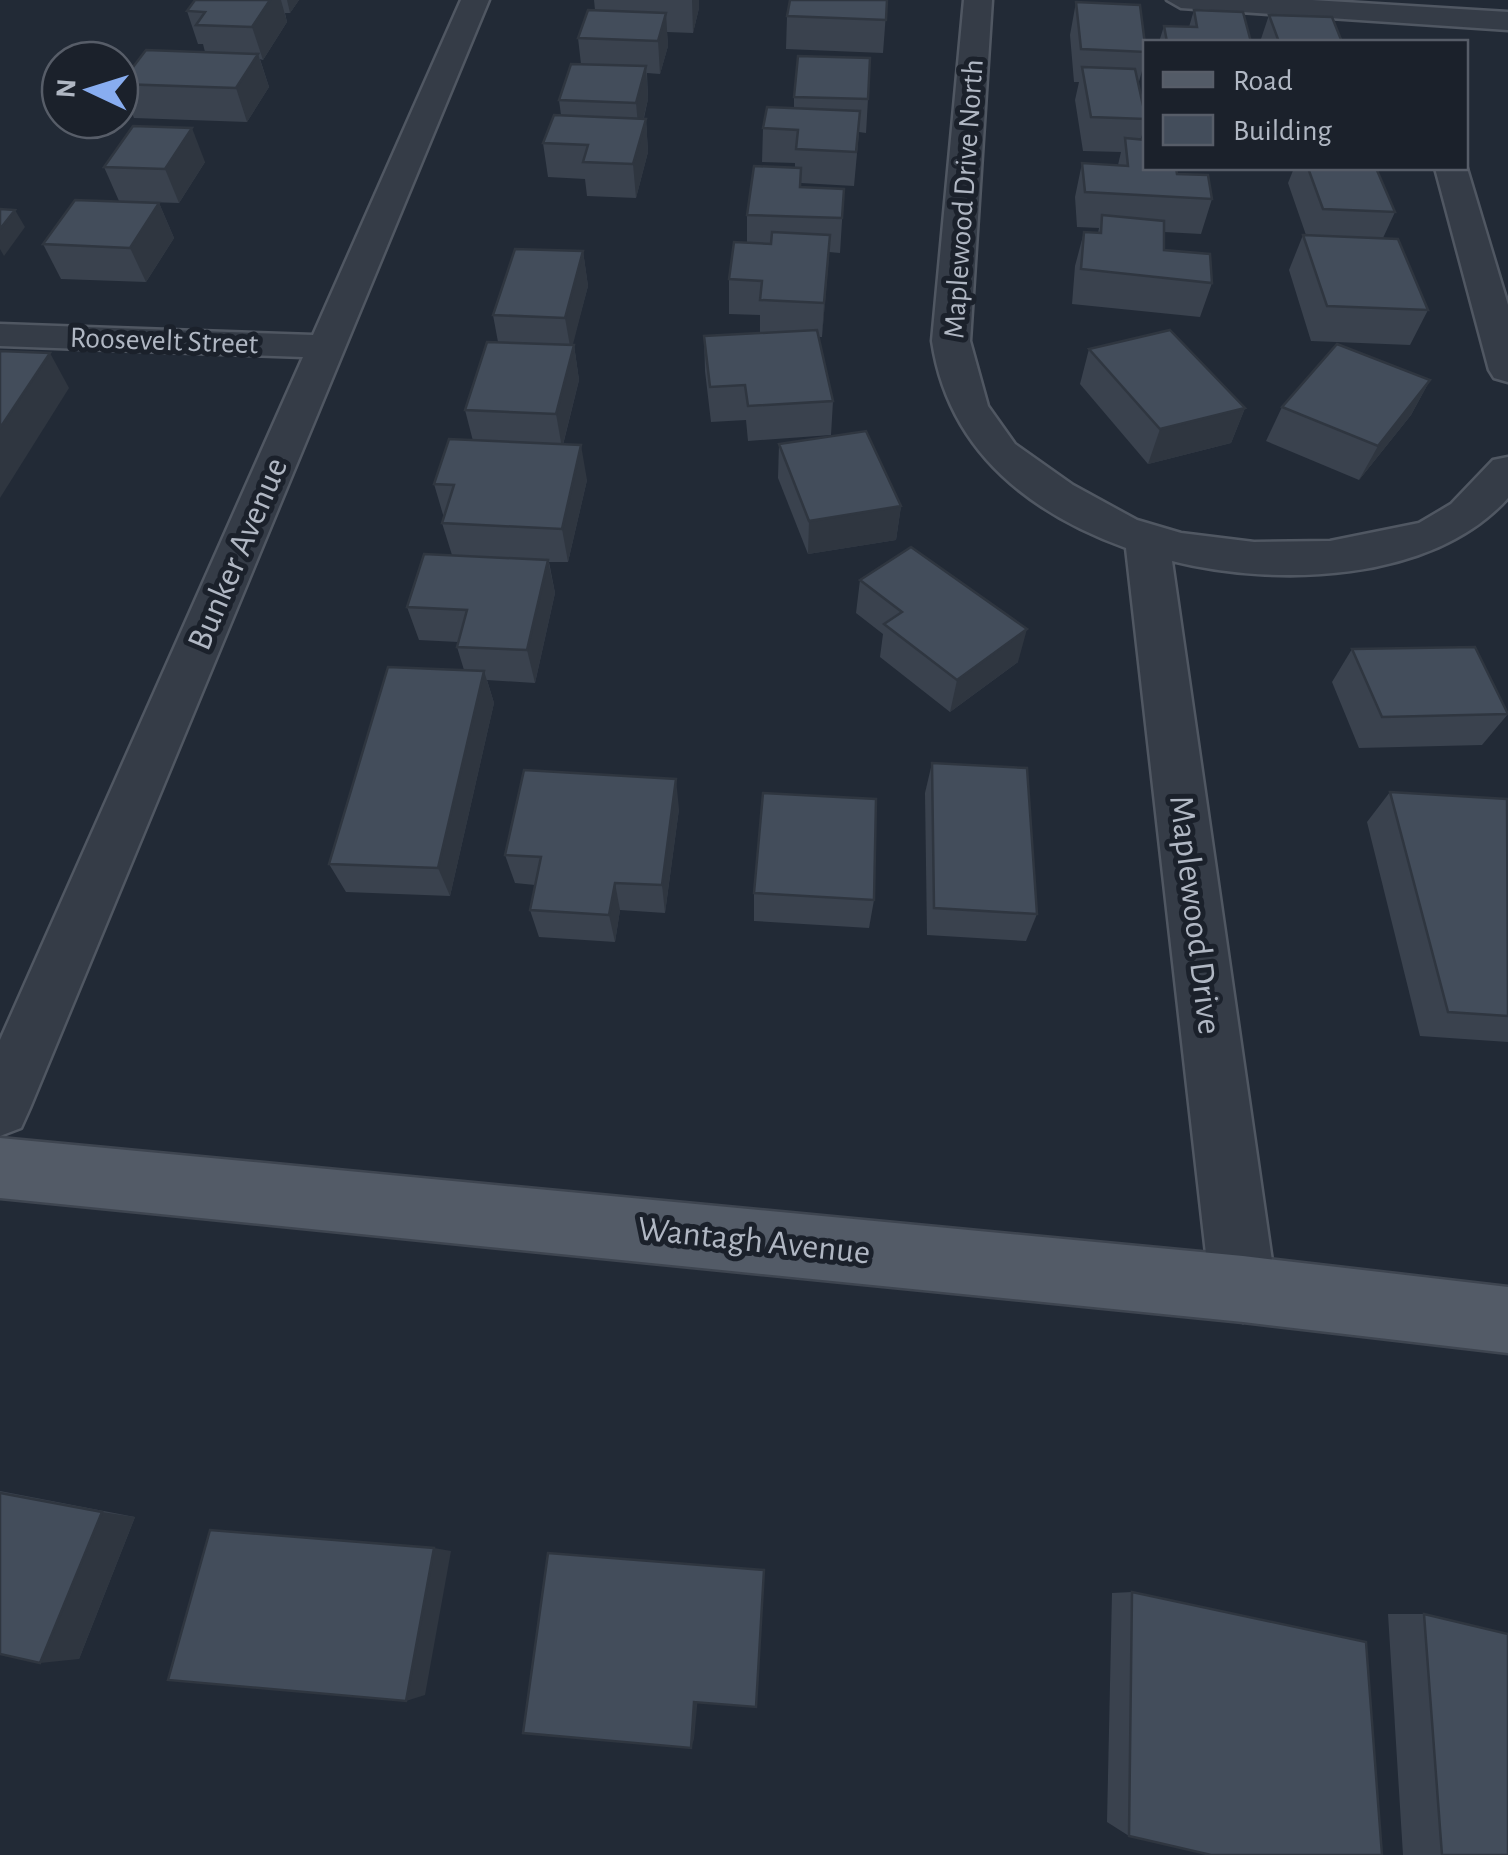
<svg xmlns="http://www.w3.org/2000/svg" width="1508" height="1855" font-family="'Alegreya Sans',sans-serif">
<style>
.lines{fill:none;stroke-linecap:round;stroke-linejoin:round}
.minor-casing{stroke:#505762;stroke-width:5}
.major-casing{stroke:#3e4550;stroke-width:5}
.minor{fill:#353c47;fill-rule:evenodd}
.major{fill:#535b67;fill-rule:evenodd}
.wall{fill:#3a424e}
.shaded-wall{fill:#2f3640}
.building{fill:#434d5b;stroke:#2f3640;stroke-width:2.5}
.labels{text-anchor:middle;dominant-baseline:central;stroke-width:10;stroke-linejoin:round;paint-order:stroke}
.far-street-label{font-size:30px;fill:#b0b7c3;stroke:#1b212b}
.street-label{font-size:35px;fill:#b0b7c3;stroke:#1b212b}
</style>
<rect width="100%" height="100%" fill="#222a36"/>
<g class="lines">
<g class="minor-casing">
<g id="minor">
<path d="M461,0H489L30,1108L21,1128L0,1136V1040L303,357L0,346V324L313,335Z"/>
<path d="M964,0H992L970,341L988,406L1015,444L1073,485L1137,520L1181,533L1254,542L1330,541L1419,523L1451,504L1493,460L1508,457V498C1432,583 1276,587 1172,561L1276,1289L1266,1312L1243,1322L1220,1312L1210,1289L1126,548C1027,512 948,449 932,341Z"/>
<path d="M1167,0H1312L1508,12V30L1181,8Z"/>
<path d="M1466,165L1508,305V382L1494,378L1489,370L1435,168Z"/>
</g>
</g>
<g class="major-casing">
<path id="major" d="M0,1138L1243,1256L1508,1287V1353L1243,1322L0,1198Z"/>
</g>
<use href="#minor" class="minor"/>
<use href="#major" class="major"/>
</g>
<g class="wall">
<path d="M195,0H299L290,13H285L287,22L263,60L260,59L269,87L247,122L134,118L120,84L205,52L203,44H198L187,11Z"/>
<path d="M594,0H699V8L693,33L667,32L668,46L660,74L647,73L648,99L644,118L646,119L648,152L636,198L587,196L585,179L548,177L543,143L561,115L559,100L581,64L578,38L595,10Z"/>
<path d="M887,0L883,53L786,49L787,16Z"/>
<path d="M1076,2L1146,43V57L1138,85L1146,116L1141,139L1177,174L1212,199L1201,234L1164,232V250L1212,283L1200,317L1072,304L1075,266L1084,232L1098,233L1099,228L1077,227L1075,197L1082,163L1118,165L1121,152L1083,151L1075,100L1079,82H1074L1070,35Z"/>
<path d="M1194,10L1251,42H1159L1164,26L1189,27Z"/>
<path d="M1269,15L1342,42H1260Z"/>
<path d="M794,97L868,99L866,133L859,132L854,186L801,183V187L844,189L840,253L829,252L822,337H818L833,401L831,435L748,441L746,420L711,422L705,371L704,336L760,333V315L729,314V279L747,243V215L795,168V163L762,162L763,128L794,108Z"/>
<path d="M205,162L179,203L119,201L104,167Z"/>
<path d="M1294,168H1376L1395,212L1383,238L1428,310L1410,345L1311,341L1289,270L1303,235H1306L1288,183Z"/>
<path d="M159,203L174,238L146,282L61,279L43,244Z"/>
<path d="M583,251L588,286L572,345H574L579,380L563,445L587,480L568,562H549L555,593L535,683L487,680L494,703L450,896L346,892L329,864L464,670L457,647L458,642L419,640L407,607L452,555L442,523L444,518L434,484L473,441L465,410L498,342L493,315Z"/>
<path d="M1089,349L1245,408L1231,443L1148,464L1080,384Z"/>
<path d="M1430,380L1411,415L1359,480L1266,441L1282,407Z"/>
<path d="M779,444L901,506L896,540L808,554L778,478Z"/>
<path d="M860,580L1018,662L950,712L880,657L883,634L856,613Z"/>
<path d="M1352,649L1508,714L1482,745L1359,748L1332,682Z"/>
<path d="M932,763L1037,914L1026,941L927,935L925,793Z"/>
<path d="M1390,792L1508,802V1042L1420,1036L1367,822Z"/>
<path d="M679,809L665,913L620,910L615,942L539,937L530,910L535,885L515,883L505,855Z"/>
<path d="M754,893L874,900L869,928L754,921Z"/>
<path d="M0,1491L135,1517L79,1659L0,1654Z"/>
<path d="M1132,1592L1129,1836L1107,1822L1112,1593Z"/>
<path d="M1388,1614H1424L1508,1855H1403Z"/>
</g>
<g class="shaded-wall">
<path d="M270,0H281L287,22L263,60L252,27Z"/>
<path d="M287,0H299L290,13Z"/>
<path d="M692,0H699V8L693,33Z"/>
<path d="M666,13L668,46L660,74L658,41Z"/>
<path d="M258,54L269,87L247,122L236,88Z"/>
<path d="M646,66L648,99L639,137L636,103Z"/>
<path d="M646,119L648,152L636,198L633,164Z"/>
<path d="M192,128L205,162L179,203L165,169Z"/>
<path d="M159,203L174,238L146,282L130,248Z"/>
<path d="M15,210L25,227L4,256L0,249V229Z"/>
<path d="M830,235L828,269L822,337L824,303Z"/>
<path d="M583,251L588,286L571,352L565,318Z"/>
<path d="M574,345L579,380L562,448L556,414Z"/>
<path d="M50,353L69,388L0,498V428Z"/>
<path d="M1430,380L1411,415L1359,480L1378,446Z"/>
<path d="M1245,408L1231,443L1148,464L1160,429Z"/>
<path d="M581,445L587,480L568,562L562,529Z"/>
<path d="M901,506L896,540L808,554L809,521Z"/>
<path d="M548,560L555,593L535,683L527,650Z"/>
<path d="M1027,629L1018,662L950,712L957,680Z"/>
<path d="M484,671L494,703L450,896L438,868Z"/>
<path d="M676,779L679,809L665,913L662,885Z"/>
<path d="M615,883L620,910L615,942L609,915Z"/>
<path d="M102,1512L135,1517L79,1659L40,1663Z"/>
<path d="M434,1548L451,1551L425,1695L406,1701Z"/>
<path d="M698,1696L694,1739L691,1748L694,1702Z"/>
</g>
<g class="building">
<path d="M195,0H270L252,27L196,25L205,12L187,11Z"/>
<path d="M790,0H887L886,20L787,16Z"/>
<path d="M1076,2L1140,5L1146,52L1081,49Z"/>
<path d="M588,10L666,13L658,41L578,38Z"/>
<path d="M1194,10L1243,12L1251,42H1167L1164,26L1197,27Z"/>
<path d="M1269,15L1332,17L1342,42H1279Z"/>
<path d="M146,50L258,54L236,88L120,84Z"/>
<path d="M798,56L870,58L868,99L794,97Z"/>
<path d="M571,64L646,66L636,103L559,100Z"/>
<path d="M1082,67L1135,69L1146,119L1091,117Z"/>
<path d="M767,107L860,111L856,152L796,149L798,130L763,128Z"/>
<path d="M554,115L646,119L633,164L583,162L588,145L543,143Z"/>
<path d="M133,126L192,128L165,169L104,167Z"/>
<path d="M1125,138L1146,140V168H1176L1177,174L1208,175L1212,199L1085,192L1082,163L1128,166Z"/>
<path d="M754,166L801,168L800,187L844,189L842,218L747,215Z"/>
<path d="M1308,168H1376L1395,212L1323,209Z"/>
<path d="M75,200L159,203L130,248L43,244Z"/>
<path d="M0,209L15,210L0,229Z"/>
<path d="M1102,215L1164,221V250L1210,254L1212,283L1081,269L1084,232L1101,233Z"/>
<path d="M772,232L830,235L824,303L760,300L762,281L729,279L734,242L771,244Z"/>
<path d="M1303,235L1398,239L1428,310L1327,306Z"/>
<path d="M515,249L583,251L565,318L493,315Z"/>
<path d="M817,330L833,401L748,406L745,385L710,387L704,336Z"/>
<path d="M1170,330L1245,408L1160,429L1089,349Z"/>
<path d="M487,342L574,345L556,414L465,410Z"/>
<path d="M1337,344L1430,380L1378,446L1282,407Z"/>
<path d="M0,351L50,353L0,428Z"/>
<path d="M866,431L901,506L809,521L779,444Z"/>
<path d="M449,439L581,445L562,529L442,523L454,485L434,484Z"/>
<path d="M911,547L1027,629L957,680L884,624L902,612L860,580Z"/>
<path d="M424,554L548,560L527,650L457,647L467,610L407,607Z"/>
<path d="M1475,647L1508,714L1382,717L1352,649Z"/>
<path d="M388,667L484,671L438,868L329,864Z"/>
<path d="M932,763L1027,768L1037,914L934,908Z"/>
<path d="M524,770L676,779L662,885L615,883L609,915L530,910L541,857L505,855Z"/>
<path d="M1390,792L1507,799L1508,1016L1448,1012Z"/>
<path d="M763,793L876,799L874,900L754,893Z"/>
<path d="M0,1493L102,1512L40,1663L0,1654Z"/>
<path d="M210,1530L434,1548L406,1701L168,1680Z"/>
<path d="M548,1553L764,1570L756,1707L694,1702L691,1748L523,1733Z"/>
<path d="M1132,1592L1366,1642L1382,1855H1211L1129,1836Z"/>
<path d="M1424,1614L1508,1634V1855H1442Z"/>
</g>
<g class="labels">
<g class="far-street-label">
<text transform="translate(964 199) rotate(-86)">Maplewood Drive North</text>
<text transform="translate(164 341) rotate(2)">Roosevelt Street</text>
</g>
<g class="street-label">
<text transform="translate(238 554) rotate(-67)">Bunker Avenue</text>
<text transform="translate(1195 915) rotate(83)">Maplewood Drive</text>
<text transform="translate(754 1241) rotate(6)">Wantagh Avenue</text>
</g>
</g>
<rect x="1143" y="40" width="325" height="130" fill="#1b212b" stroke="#575d68" stroke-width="2.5"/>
<rect x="1163" y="72" width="50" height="15" fill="#535b67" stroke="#575d68" stroke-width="2.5"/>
<text x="1233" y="90" font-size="30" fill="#b0b7c3">Road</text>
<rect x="1163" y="115" width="50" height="30" fill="#434d5b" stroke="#575d68" stroke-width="2.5"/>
<text x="1233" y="140" font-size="30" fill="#b0b7c3">Building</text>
<g transform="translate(90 90) rotate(274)"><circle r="48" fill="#1b212b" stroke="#575d68" stroke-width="2.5"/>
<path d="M0-8L18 38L0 25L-18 38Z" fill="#88adf0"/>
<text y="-15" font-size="28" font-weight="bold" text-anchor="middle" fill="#b0b7c3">N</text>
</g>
</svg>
